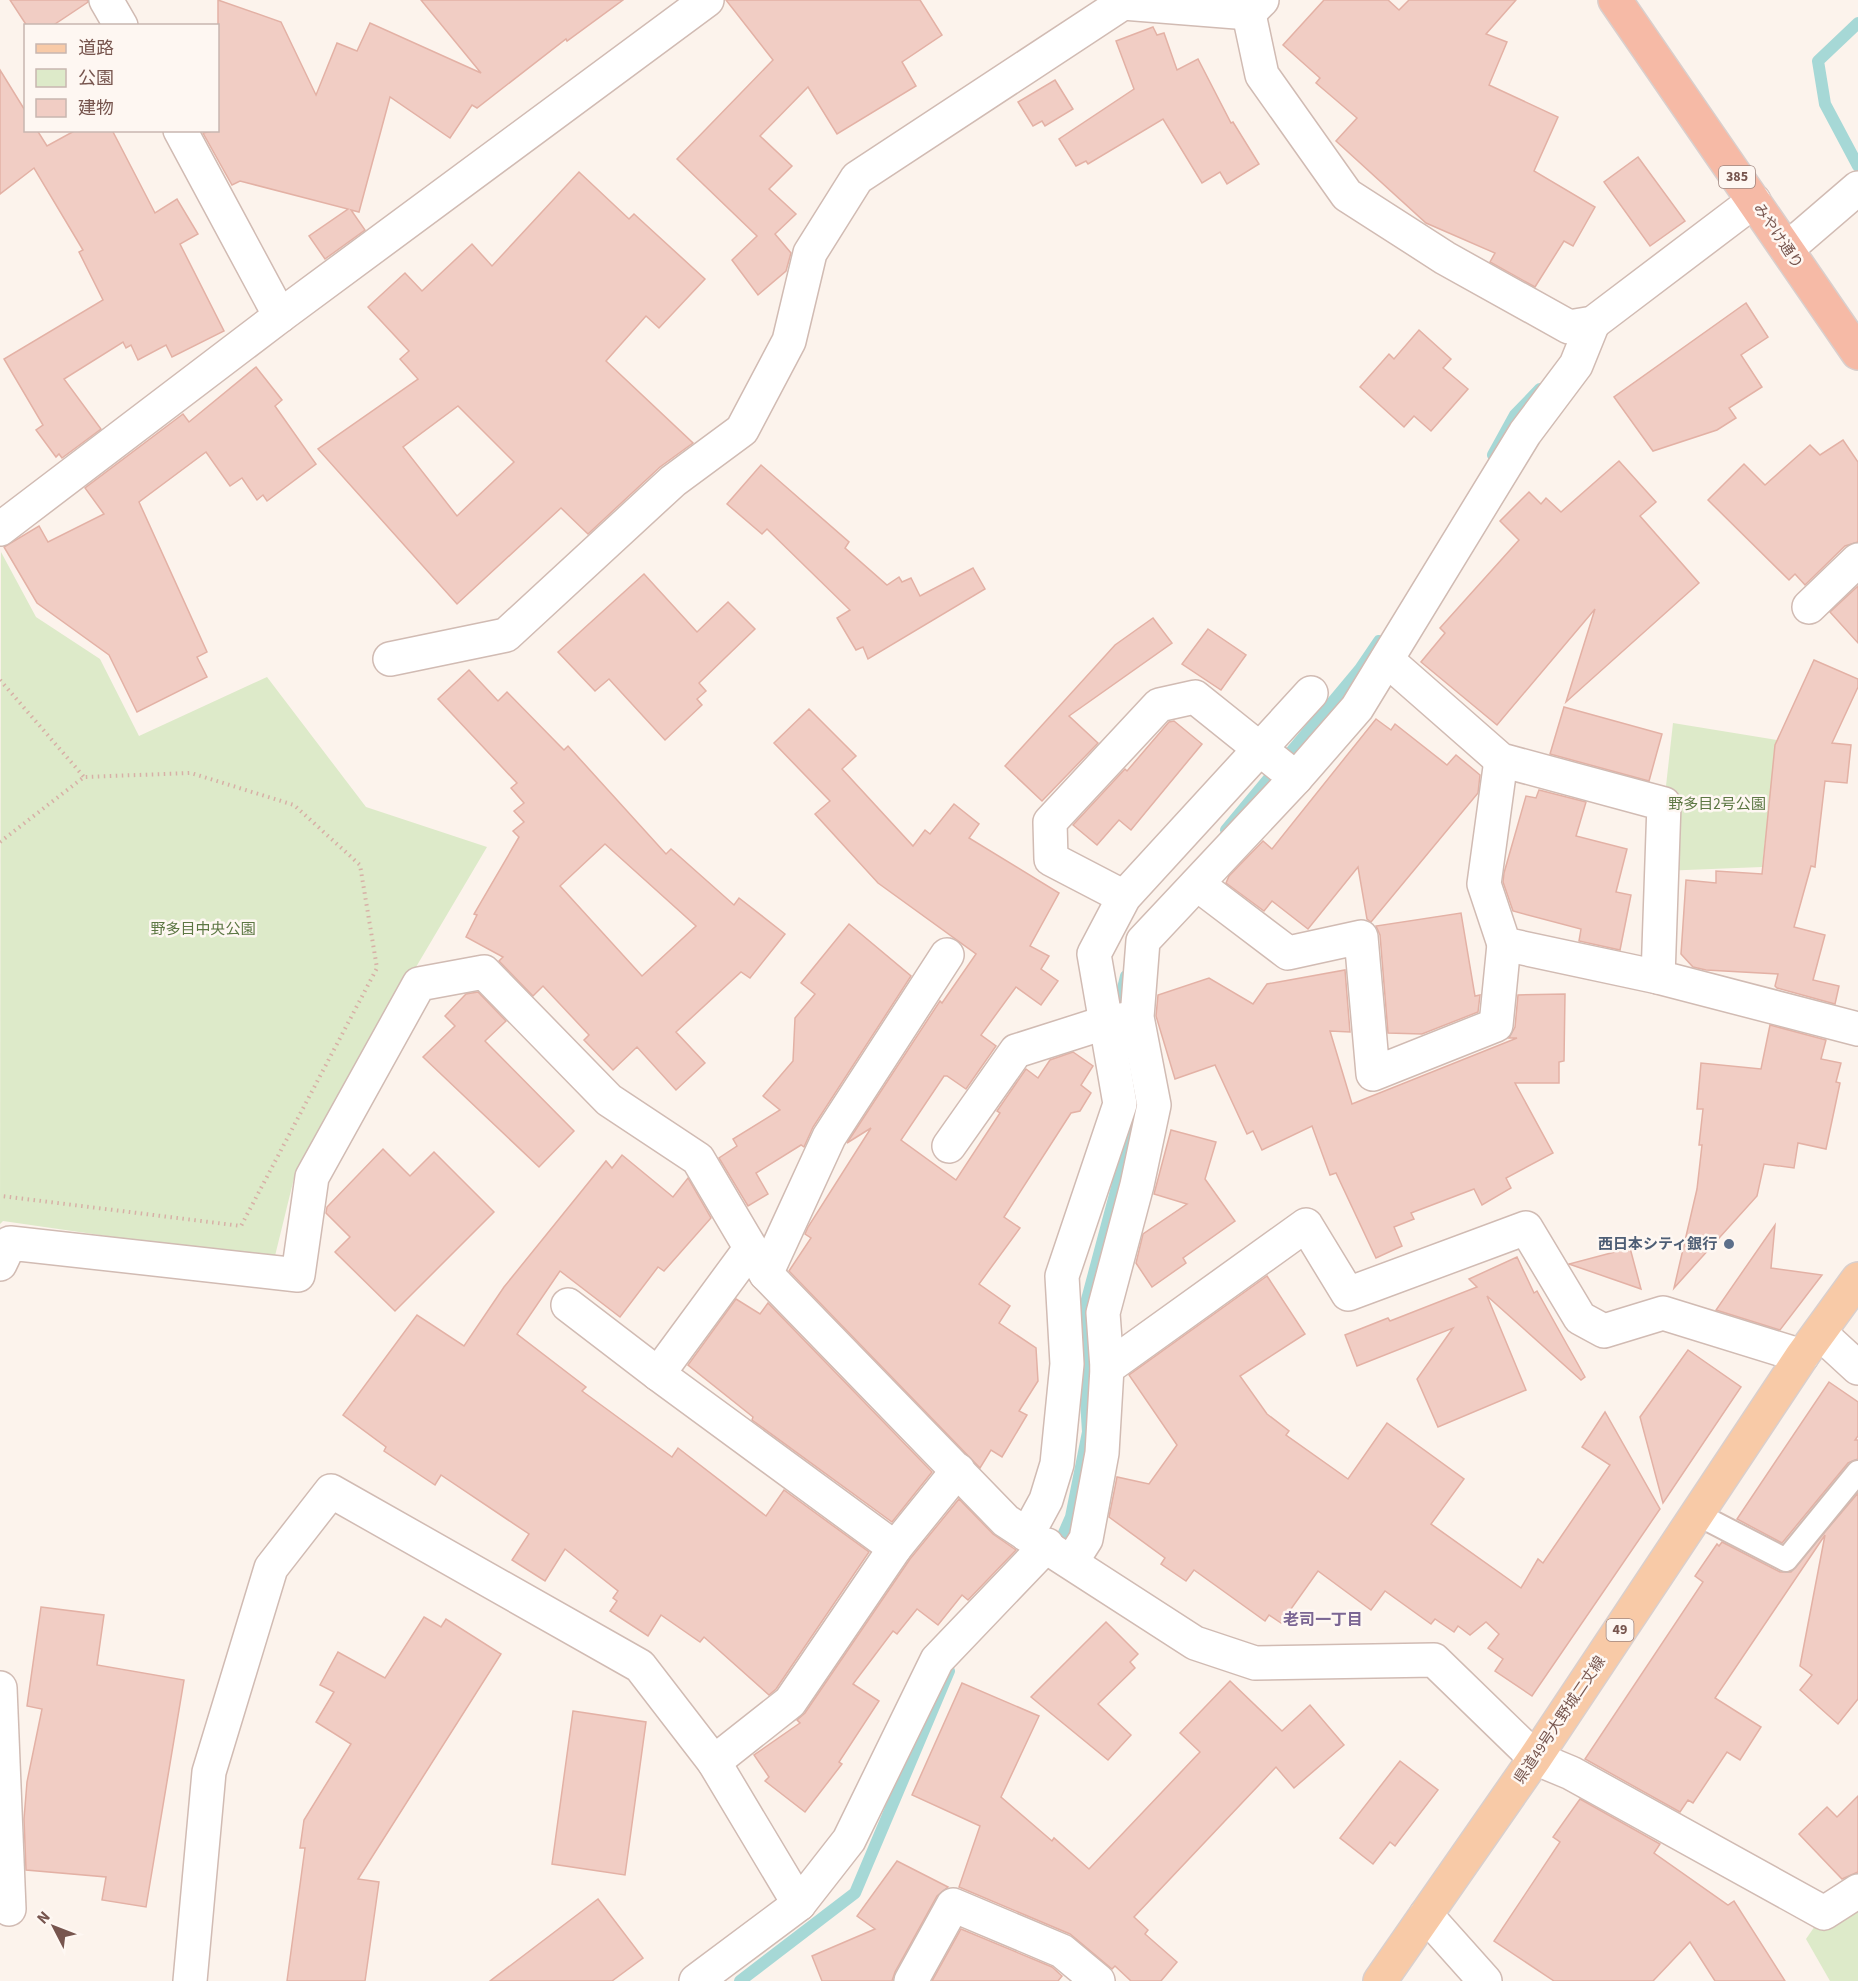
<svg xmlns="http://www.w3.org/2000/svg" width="1858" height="1981" font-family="'Source Sans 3','Noto Sans JP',sans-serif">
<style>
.green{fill:#ddeac9}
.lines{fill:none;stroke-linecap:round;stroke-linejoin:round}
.stream{stroke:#a6d8d6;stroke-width:12}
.building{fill:#f1cdc4;stroke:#e3b1a5;stroke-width:1.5;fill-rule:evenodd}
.service-casing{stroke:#d1bbb3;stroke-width:26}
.minor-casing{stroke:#d1bbb3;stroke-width:36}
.primary-casing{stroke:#d9cfcd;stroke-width:36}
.trunk-casing{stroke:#d9cfcd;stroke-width:36}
.path{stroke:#d7b0a6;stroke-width:4;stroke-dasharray:1.5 4.5;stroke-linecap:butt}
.service{stroke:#fff;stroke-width:22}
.minor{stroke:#fff;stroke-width:33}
.primary{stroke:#f8caa7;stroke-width:33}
.trunk{stroke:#f6baa6;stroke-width:33}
.service-dot{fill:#5c6f8a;stroke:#fef7f2;stroke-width:2}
.labels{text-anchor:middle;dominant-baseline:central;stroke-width:5;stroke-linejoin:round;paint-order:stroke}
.shield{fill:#fef7f2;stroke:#a0867f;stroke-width:1.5}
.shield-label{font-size:14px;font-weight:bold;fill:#77554e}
.street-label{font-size:15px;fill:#77554e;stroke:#fef7f2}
.park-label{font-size:15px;fill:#5c7743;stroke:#fef7f2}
.service-label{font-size:15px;font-weight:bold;fill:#4e5e75;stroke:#fef7f2;text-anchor:end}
.neighbourhood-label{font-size:16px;font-weight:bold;fill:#7b6693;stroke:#fef7f2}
</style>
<rect width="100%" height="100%" fill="#fcf3ec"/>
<g class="green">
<path d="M1,552L36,617L100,659L139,736L267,677L366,807L487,847L296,1170L274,1260L3,1221L0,1224Z"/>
<path d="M1673,723L1777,740L1762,867L1661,871L1664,804Z"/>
<path d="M1858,1891V1981H1830L1806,1939L1824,1913Z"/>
</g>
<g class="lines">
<g class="stream">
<path d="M1858,23L1818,61L1825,104L1858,166"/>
<path d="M1493,455L1515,415L1540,389"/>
<path d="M1226,830L1360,669L1379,641"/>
<path d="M1126,976L1121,997L1128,1013"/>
<path d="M1056,1551L1071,1517L1088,1432L1081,1322L1117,1187L1138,1092"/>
<path d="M740,1981L855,1893L949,1671"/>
</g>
</g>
<g class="building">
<path d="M10,0H87L88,2L52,26H27Z"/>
<path d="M218,0L281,22L316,95L337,43L357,51L370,23L481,73L421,0H623L567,41L566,39L477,108L472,105L450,138L390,97L359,212L351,210L365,230L325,259L309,236L348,209L240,181L232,185L203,133L218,130Z"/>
<path d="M726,0H920L942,35L902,62L916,86L837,134L808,87L760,136L792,166L769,189L796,214L775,234L791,253L786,271L758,295L732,260L757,236L677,159L773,60Z"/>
<path d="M1324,0H1388L1399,10L1409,0H1516L1486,34L1507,42L1489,85L1558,117L1534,171L1595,207L1573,246L1564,241L1535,287L1490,262L1495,253L1426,223L1336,141L1357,118L1316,83L1320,78L1283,45Z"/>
<path d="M1153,27L1157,35L1164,33L1177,70L1198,59L1231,123L1233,122L1259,164L1227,184L1220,172L1202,183L1163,119L1088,164L1086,161L1076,166L1059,139L1134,89L1116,41Z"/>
<path d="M0,70L26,112V130H37L47,146L76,130H112L155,213L177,199L198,234L180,244L224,331L172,357L166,345L138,360L131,345L126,348L123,342L64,379L101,429L62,458L59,454L56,457L36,430L43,425L4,359L103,300L79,252L83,250L34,168L0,194Z"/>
<path d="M1055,80L1073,109L1045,126L1042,121L1033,126L1018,102Z"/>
<path d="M1638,157L1685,221L1650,246L1604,182Z"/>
<path d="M579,172L629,219L634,214L705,279L659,328L646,316L606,361L693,443L660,467L588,534L561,508L457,604L318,449L418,379L400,359L409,351L368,307L405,273L422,291L472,244L492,266ZM458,406L514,462L457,516L403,447Z"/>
<path d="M1746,303L1768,337L1741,355L1762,387L1729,408L1736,418L1717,430L1653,451L1614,397Z"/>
<path d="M1419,330L1451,359L1443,368L1468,389L1431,431L1414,416L1404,427L1360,387L1389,354L1394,359Z"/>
<path d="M256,367L282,400L275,406L316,464L267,501L263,495L257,500L242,478L230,486L206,452L139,502L207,652L197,657L207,677L137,712L109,655L37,603L4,547L39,526L48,542L104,514L85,488L183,414L189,422Z"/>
<path d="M1843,440L1858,462V542L1845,546L1805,585L1795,574L1789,580L1708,500L1744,464L1765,485L1810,445L1820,455Z"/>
<path d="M1619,461L1656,502L1640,516L1699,583L1566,702L1595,609L1497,725L1421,662L1445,633L1440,628L1519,540L1500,521L1529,492L1541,504L1546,498L1561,512Z"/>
<path d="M761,465L849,542L845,548L887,585L899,577L902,582L911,578L920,596L973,568L985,589L868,659L863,647L856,650L837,618L850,610L767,529L762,534L727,504Z"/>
<path d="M644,574L697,632L728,602L755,629L699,683L706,691L697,699L702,705L665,740L609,679L595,691L558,652Z"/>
<path d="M1858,586V643L1830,612Z"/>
<path d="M1153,618L1172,643L1069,716L1098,743L1042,801L1005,766L1115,645Z"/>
<path d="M1208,629L1246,655L1221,690L1182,664Z"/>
<path d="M1814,660L1858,679V687L1832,743L1851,745L1847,783L1825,781L1815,867L1811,866L1794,927L1825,935L1813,980L1839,986L1835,1004L1777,988L1775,986L1778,974L1706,970L1693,967L1681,954L1686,880L1716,883V871L1762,874L1775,745Z"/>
<path d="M469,670L498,701L507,692L558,744L564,750L568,746L666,854L671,849L734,905L739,898L785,934L750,978L741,972L676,1032L705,1063L676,1090L637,1047L613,1070L584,1040L589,1035L543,986L533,996L499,961L503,957L466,937L477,915L474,914L519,837L513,831L524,822L514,811L524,803L511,788L517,783L438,699ZM605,844L696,926L642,976L560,886Z"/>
<path d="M1564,707L1662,734L1649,781L1550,754Z"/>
<path d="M809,709L856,756L842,769L913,846L925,830L930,834L954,804L979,824L969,838L1059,893L1030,946L1049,956L1041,969L1058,981L1041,1005L1016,987L981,1035L996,1046L966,1089L947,1076H944L901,1140L956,1180L1000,1113L997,1111L1026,1069L1038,1078L1050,1060L1073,1052L1093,1066L1081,1085L1091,1093L1080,1111L1071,1113L1004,1217L1020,1228L979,1284L1010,1306L999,1323L1036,1348L1038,1381L1019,1411L1027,1415L1002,1457L991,1450L980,1468L789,1271L811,1238L805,1234L808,1227L871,1128L847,1143L940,1001L942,1003L976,954L878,883L815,814L830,801L774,743Z"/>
<path d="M1376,719L1391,730L1395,724L1447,765L1456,755L1480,775L1478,793L1371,922L1367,919L1358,867L1308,929L1272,901L1264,911L1226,883L1229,876L1263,841L1272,849Z"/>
<path d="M1174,721L1202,744L1131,830L1119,820L1097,845L1073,825L1125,769L1127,771L1169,722Z"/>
<path d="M1539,790L1586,802L1576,836L1627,849L1616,892L1631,895L1620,950L1579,941L1581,929L1513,911L1503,882L1504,873L1526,796L1536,798Z"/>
<path d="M1461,913L1475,996L1480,995L1478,1012L1422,1034L1388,1033L1380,935L1376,926Z"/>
<path d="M849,924L911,976L813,1127L804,1147L801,1145L756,1173L768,1194L748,1206L719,1158L737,1146L733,1139L780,1110L763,1096L793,1061L795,1018L815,994L801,983Z"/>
<path d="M1345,970L1350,1032L1330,1031L1352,1104L1517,1038H1509L1515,1027L1518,995L1565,994L1564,1061L1559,1062V1083H1515L1553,1153L1506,1178L1511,1188L1482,1205L1474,1189L1411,1213L1414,1219L1394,1227L1402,1246L1376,1258L1336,1173L1330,1175L1312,1126L1262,1150L1253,1131L1247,1134L1215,1065L1175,1079L1156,1016L1158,995L1209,978L1253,1004L1267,984Z"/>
<path d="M478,992L506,1021L485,1041L574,1131L539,1167L423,1057L455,1026L445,1016L466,994Z"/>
<path d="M1770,1025L1826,1040L1821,1059L1841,1063L1836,1082L1840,1083L1826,1149L1798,1143L1794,1168L1764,1164L1757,1196L1674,1288L1697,1189L1702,1145H1699L1703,1109H1697L1701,1063L1761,1069Z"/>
<path d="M1171,1130L1216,1142L1205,1179L1235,1221L1183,1258L1186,1263L1152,1287L1136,1263L1143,1234L1187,1204L1154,1194Z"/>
<path d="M383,1149L410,1176L434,1152L494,1212L395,1311L335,1252L350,1237L326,1213L327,1207Z"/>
<path d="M622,1155L673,1197L688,1178L711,1218L664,1271L658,1267L620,1317L560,1271L517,1334L586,1387L582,1391L672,1457L678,1448L766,1516L784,1490L869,1552L776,1689L769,1695L704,1637L700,1642L661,1615L648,1636L610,1611L617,1601L613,1598L618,1591L565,1549L545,1581L512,1560L529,1534L441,1475L435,1485L384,1451L386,1447L343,1415L417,1315L464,1346L504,1287L606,1161L612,1168Z"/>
<path d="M1775,1225L1771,1268L1822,1275L1780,1330L1716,1310Z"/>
<path d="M1630,1248L1641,1289L1569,1264Z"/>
<path d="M1517,1257L1534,1293L1537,1291L1585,1377L1581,1380L1487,1296L1526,1390L1438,1427L1417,1379L1453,1328L1357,1366L1345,1335L1388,1318L1390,1321L1477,1287L1469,1279Z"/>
<path d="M1267,1276L1305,1334L1240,1376L1267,1414L1289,1431L1286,1435L1348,1479L1387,1423L1464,1479L1431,1524L1521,1588L1538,1559L1543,1563L1610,1465L1582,1447L1605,1412L1660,1509L1532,1696L1495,1671L1503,1659L1488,1648L1499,1634L1486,1622L1470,1635L1458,1626L1454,1632L1435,1619L1431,1624L1385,1591L1371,1610L1318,1571L1281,1623L1269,1615L1265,1621L1194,1570L1186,1581L1161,1564L1165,1558L1109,1517L1117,1477L1149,1484L1177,1445L1129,1375Z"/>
<path d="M736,1299L760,1314L768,1303L932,1472L892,1522L752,1420L753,1417L688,1365Z"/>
<path d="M1688,1350L1741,1387L1663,1503L1640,1417Z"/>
<path d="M1829,1382L1858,1402V1436L1855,1440H1858V1459L1848,1463L1782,1543L1737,1519Z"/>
<path d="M1858,1493V1699L1838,1724L1800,1690L1812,1675L1800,1666L1825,1535L1715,1698L1761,1727L1740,1760L1727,1752L1693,1803L1688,1800L1680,1812L1585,1759L1703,1582L1695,1576L1717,1544L1719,1546L1722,1542L1780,1572H1791Z"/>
<path d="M959,1499L993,1534L1016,1550L968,1600L962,1595L938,1625L917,1609L897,1634L893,1631L853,1684L879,1701L839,1762L842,1764L805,1812L765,1781L769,1777L754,1755L800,1723L797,1720L805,1713L910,1559Z"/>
<path d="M41,1607L104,1615L97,1665L184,1680L146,1907L102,1900L106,1877L26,1870L24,1819L27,1782L42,1709L27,1706Z"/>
<path d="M424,1617L441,1627L446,1619L501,1654L358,1879L379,1882L365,1981H287L305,1848H300L304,1820L351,1744L316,1722L334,1692L320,1685L338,1652L385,1678Z"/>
<path d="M1106,1622L1138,1654L1130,1662L1135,1668L1098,1704L1131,1735L1108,1760L1031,1697Z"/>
<path d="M1230,1681L1282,1731L1310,1705L1344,1745L1294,1788L1276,1767L1134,1917L1148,1930L1145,1934L1177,1962L1161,1981H1131L1115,1966L1112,1969L1070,1934L959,1887L980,1826L912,1795L962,1683L1039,1716L1001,1797L1052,1841L1054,1838L1089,1869L1200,1752L1180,1733Z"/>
<path d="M573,1711L646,1722L625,1875L552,1864Z"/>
<path d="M1400,1761L1438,1790L1395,1846L1390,1842L1373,1864L1340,1838Z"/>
<path d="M1858,1796V1872L1842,1879L1799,1834L1827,1807L1837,1817Z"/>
<path d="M1580,1799L1660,1844L1654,1853L1728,1905L1734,1901L1785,1981H1715L1690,1942L1653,1981H1554L1494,1941L1560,1842L1553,1837Z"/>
<path d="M897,1861L948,1887L937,1896L895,1972L892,1981H822L812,1956L875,1929L857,1916Z"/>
<path d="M598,1899L643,1958L612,1981H490Z"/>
<path d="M961,1929L1052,1967L1062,1976L1058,1981H932Z"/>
</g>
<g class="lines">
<g class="service-casing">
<path id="service" d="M1697,1514L1786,1560L1858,1472"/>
</g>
<g class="minor-casing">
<g id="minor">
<path d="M106,0L121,26"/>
<path d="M1246,0L1262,75L1347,195L1445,258L1569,327L1593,323L1754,201"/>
<path d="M180,130L280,316"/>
<path d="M1787,249L1858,188"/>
<path d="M0,529L280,316L707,0"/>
<path d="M1809,607L1858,560"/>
<path d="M390,659L506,635L673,481L742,430L789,341L810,253L857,178L1123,3L1249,13L1262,0"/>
<path d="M1387,660L1501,760L1664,804L1658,977L1858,1029"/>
<path d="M1501,760L1484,884L1504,944L1658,977"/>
<path d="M1197,884L1288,953L1361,937L1373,1074L1496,1025L1504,944"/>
<path d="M1124,897L1051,859L1050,822L1159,705L1195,697L1296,778"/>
<path d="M949,1146L1016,1051L1107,1022L1127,1019"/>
<path d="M0,1264L10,1243L298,1275L312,1177L419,984L484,972L609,1100L698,1159L766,1274L1006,1521L1195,1643L1255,1663L1434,1660L1535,1758L1571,1773L1824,1913L1858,1891"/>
<path d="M766,1274L829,1137L947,955"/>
<path d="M568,1305L658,1374L895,1548"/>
<path d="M1821,1334L1858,1368"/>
<path d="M1107,1368L1103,1313L1137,1185L1154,1105L1137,1017L1143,941L1296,778L1357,708L1525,433L1576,365L1593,323"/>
<path d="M658,1374L750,1249"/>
<path d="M1027,1535L1046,1500L1057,1464L1067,1364L1062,1276L1120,1104L1094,954L1124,897L1311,693"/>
<path d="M1072,1561L1086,1539L1102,1453L1107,1368L1306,1225L1348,1294L1526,1228L1580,1318L1604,1331L1663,1313L1802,1356"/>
<path d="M0,1688L9,1909"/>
<path d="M714,1762L790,1702L895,1548L958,1470"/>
<path d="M799,1904L849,1840L937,1660L1047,1545"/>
<path d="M1426,1915L1485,1981"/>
<path d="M190,1981L209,1772L271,1568L331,1491L640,1666L714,1762L799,1904L696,1981"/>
<path d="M911,1981L953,1905L1062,1951L1098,1981"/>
</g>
</g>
<g class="primary-casing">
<path id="primary" d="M1380,1981L1535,1758L1802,1356L1858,1279"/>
</g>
<g class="trunk-casing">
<path id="trunk" d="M1615,0L1858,353"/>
</g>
<g class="path">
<path d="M0,680L84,777"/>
<path d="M0,842L84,777L191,773L294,805L360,865L377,968L241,1226L2,1196"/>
</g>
<use href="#service" class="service"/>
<use href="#minor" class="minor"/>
<use href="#primary" class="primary"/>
<use href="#trunk" class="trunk"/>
</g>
<circle class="service-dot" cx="1729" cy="1244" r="6"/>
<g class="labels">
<g class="shield">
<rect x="1719" y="166" width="36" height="22" rx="4.5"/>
<rect x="1606.5" y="1619" width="27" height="22" rx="4.5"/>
</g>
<g class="shield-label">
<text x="1737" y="177">385</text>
<text x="1620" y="1630">49</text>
</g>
<g class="street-label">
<text transform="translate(1778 236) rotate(56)">みやけ通り</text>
<text transform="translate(1560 1720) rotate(-56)">県道49号大野城二丈線</text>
</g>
<g class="park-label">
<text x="1717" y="804">野多目2号公園</text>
<text x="203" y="929">野多目中央公園</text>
</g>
<g class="service-label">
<text x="1717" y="1244">西日本シティ銀行</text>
</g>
<g class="neighbourhood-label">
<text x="1323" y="1620">老司一丁目</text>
</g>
</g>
<rect x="24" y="24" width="195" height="108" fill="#fef7f2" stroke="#c8b6b0" stroke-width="1.5"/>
<rect x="36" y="44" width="30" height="9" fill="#f8caa7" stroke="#c8b6b0" stroke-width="1.5"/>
<text x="78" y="54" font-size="18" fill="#77554e">道路</text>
<rect x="36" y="69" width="30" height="18" fill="#ddeac9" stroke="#c8b6b0" stroke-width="1.5"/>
<text x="78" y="84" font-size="18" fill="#77554e">公園</text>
<rect x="36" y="99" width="30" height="18" fill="#f1cdc4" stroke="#c8b6b0" stroke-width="1.5"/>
<text x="78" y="114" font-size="18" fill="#77554e">建物</text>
<g transform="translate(54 1927) rotate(312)" stroke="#fef7f2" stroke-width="4.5" paint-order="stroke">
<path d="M0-4.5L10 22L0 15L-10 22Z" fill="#77554e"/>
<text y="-9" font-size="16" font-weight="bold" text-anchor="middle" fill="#77554e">N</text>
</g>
</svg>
